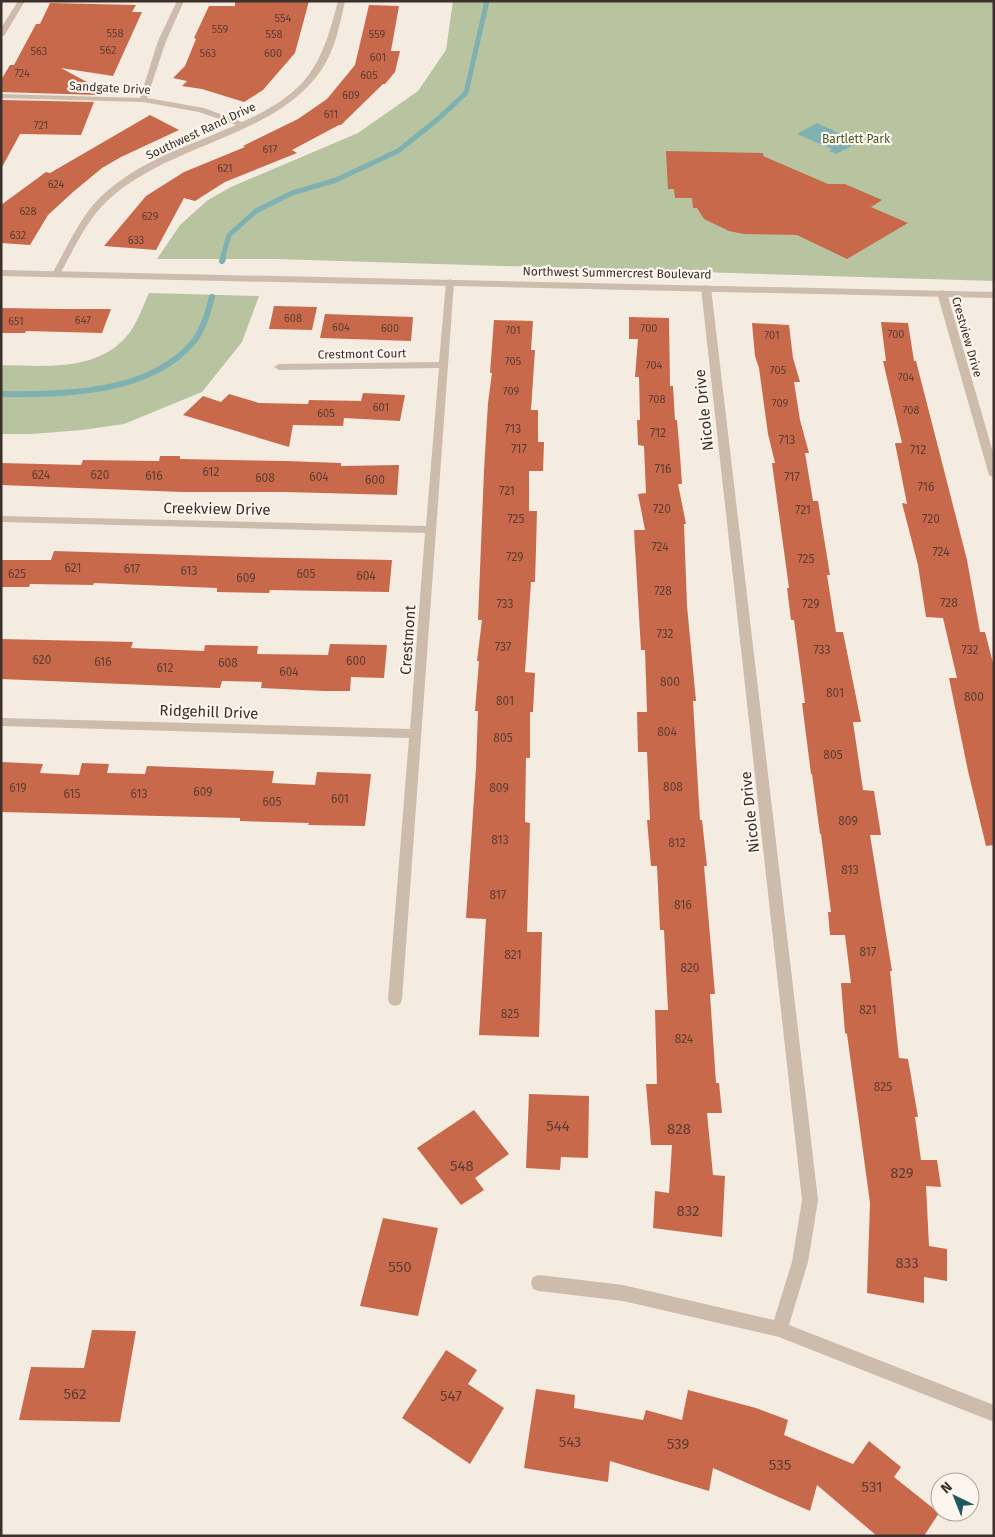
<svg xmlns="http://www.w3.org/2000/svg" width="995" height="1537" font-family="'Fira Sans',sans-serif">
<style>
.green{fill:#b8c4a0}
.water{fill:#7fb0b2}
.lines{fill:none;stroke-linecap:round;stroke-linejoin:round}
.stream-far1{stroke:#7fb0b2;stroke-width:5}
.stream{stroke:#7fb0b2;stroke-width:6}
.building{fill:#c8694b}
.minor{fill:#cdbbac;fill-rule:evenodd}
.tertiary{fill:#cdbbac;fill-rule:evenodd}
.labels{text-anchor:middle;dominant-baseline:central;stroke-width:4.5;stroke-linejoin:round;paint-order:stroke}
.far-number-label{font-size:11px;fill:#5e3e33}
.far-street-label{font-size:12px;fill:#3b302b;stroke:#fbf5ee}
.far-park-label{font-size:12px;fill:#4a5a2e;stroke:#fbf5ee}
.number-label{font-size:12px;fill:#5e3e33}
.street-label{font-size:15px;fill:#3b302b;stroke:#fbf5ee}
.near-number-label{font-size:15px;fill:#5e3e33}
</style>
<rect width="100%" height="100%" fill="#f4ebe1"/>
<g class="green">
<path d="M453,1H994V281L276,259H157L180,225L208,200L231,187L358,133L418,91L446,50Z"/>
<path d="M149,293L259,296L242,342L202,392L124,424L82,430L32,434H1V365C45,366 101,372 130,332C138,321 143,306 149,293Z"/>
</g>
<path class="water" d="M817,123L852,139L855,138L862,141L836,154L829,151L832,149L797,134Z"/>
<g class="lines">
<path class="stream-far1" d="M222,260L229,235L256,211L292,193L336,180L398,151L438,119L466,93L487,1"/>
<g class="stream">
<path d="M222,261L223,259"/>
<path d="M1,394C64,395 152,394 195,340C204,327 208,312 212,297"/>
</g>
</g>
<g class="building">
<path d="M235,1H309L295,53L263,90L244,102L202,89L182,86L187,81L173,78L185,66L196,39L194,38L209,6H235Z"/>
<path d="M50,3L136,5L132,12H142L113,76L61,68L100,89L98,95L1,92V80L10,65H14L36,24H40Z"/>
<path d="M369,5L399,6L391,51H400L395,72L385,84H383L341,125H339L292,150L297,153L225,182L195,201L184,198L156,250L104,246L146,196L184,172L245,147L243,146L298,119L327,99L355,65Z"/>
<path d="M1,100L94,102L81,135L20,134L1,169Z"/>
<path d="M150,115L179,130L121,157L102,168L73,192L48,215L30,245L1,243V205L46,172L50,173Z"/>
<path d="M666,151L763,153V156L828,184H845L882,200L871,207L908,223L847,259L797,235L744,234L729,231L704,219L697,208H693L692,198H675L674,189H668Z"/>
<path d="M274,306L317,307L312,330L269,329Z"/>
<path d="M1,308L64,309H111L102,333L26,331L25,333H1Z"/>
<path d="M325,314L413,317L411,341L320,338Z"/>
<path d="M629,317L669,318L670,386H673L675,420H677L680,455L682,484H678L686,524H684L687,606L696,701H693L696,753L700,820H702L707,866H704L715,994H710L716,1083H719L722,1113H707L713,1175L725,1176L722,1237L653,1228L655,1191L669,1193L672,1145H651L646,1084H657L655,1010H668L664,930H660L657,866H651L647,820H650L647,752H638L637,712H647L645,650H641L634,530H645L638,494L646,493L644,446L638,445L637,420H640L639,377H635L638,339H629Z"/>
<path d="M494,320L533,321L531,350H535L531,410H538V442H544L543,471H529V511H537L536,549L535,582H531L525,672L535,673L533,712H530V758H526L525,822L530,823L527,932H542L539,1037L479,1035L486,919L466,918L476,768L478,711H475L479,661H477L482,620H478L484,470L488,403L492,373H490Z"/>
<path d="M881,322L908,323L914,361H916L967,560L980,632H985L994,667V845L986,846L968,771L949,678H957L943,618L926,617L918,565L902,503L907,504L895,443H902L883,361H886Z"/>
<path d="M752,323L789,325L793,358L800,382H794L800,420L809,453H805L813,501H818L830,575H827L836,632H843L861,722H853L863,790L874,791L881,835H870L892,971H890L899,1058L908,1059L918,1117H915L921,1160H937L941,1187L926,1186L929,1246L947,1249V1281L924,1277V1303L867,1293L870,1203L847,1034L845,1033L841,983H851L845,935H830L828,912H831L821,834H820L812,774H811L802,703H805L794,620H791L787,588H789L772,463H775L768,434L759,368L755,356Z"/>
<path d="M363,393L405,395L400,421L344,418L343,426L293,425L289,447L183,415L203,396L221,402L229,394L259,403L308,404L309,400L361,401Z"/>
<path d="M160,456H180V459L286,461L341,463V466L399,465L397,495L285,492H182L1,485V463L81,465L83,460L159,461Z"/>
<path d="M54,551L248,557L392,560L389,592L270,590L269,593L217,592V588L94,583L93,585L30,584L29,587H1V560H51Z"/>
<path d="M1,639L133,642L131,648L204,651L205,645L258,646L257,654L328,655L330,644L387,645L384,678L351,677L350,691H324L261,688L262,682L222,681L220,688L1,679Z"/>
<path d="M1,762L43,764L40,773L79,775L82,763L109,764L107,773L145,774L147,766L274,771L272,783L315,785L317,772L371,774L365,826L308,825L309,823L240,821V818L1,812Z"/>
<path d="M529,1094L589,1096L588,1158L561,1157L560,1170L526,1168Z"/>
<path d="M474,1110L509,1154L475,1178L484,1190L461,1205L417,1148Z"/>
<path d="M383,1218L438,1228L418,1316L360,1306Z"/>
<path d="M92,1330L136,1331L120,1422L19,1420L31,1367L84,1368Z"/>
<path d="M446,1350L477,1370L468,1384L504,1408L470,1464L402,1418Z"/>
<path d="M536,1389L575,1395L574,1408L643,1420L646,1410L682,1420L688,1390L756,1408L788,1420L784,1435L853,1464L869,1441L901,1467L894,1477L939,1513L924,1536H877L817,1485L810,1511L713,1468L709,1491L610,1461L608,1482L524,1468Z"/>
</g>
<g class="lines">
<g class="minor">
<path d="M18,1H25L4,36H1V28Z"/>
<path d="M177,1H184L166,41L147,98L204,108L242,122C307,93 321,68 338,1H345C340,24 335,49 322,69C276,138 168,143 107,201C86,221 74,249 60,274L56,277L53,276L52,274C65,251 76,226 93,205C130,163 187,147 236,125L199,112L143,102L1,98V94L140,98L158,41Z"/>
<path d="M450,279L454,282L402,1000L400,1004L395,1006L390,1004L388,1000L409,738L1,726V718L410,729L425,533L1,522V516L426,526L439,368L279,370L274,367L279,364L439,362L446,282Z"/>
<path d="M706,285L711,288L818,1200L808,1262L789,1325L994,1405V1422L779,1337L623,1301L539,1291L533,1289L531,1283L533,1277L539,1275L623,1285L774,1320L792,1262L802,1200L701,288Z"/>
<path d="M942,290L947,293L994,456V478L989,475L937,293Z"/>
</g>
<path class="tertiary" d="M1,270L994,292V298L1,276Z"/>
</g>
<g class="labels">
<g class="far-number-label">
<text x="283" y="18">554</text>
<text x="220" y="29">559</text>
<text x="115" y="33">558</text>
<text x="274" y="34">558</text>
<text x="377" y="34">559</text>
<text x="108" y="50">562</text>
<text x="39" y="51">563</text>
<text x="208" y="53">563</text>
<text x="273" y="53">600</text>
<text x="378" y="57">601</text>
<text x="22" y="73">724</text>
<text x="369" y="75">605</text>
<text x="351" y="95">609</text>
<text x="331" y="114">611</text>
<text x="41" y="125">721</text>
<text x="270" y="149">617</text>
<text x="225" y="168">621</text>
<text x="56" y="184">624</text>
<text x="28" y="211">628</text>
<text x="150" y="216">629</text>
<text x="18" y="235">632</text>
<text x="136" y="240">633</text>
<text x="293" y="318">608</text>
<text x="83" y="320">647</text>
<text x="16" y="321">651</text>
<text x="341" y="327">604</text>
<text x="390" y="328">600</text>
<text x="649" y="328">700</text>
<text x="513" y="330">701</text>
<text x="896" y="334">700</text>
<text x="772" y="335">701</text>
<text x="513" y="361">705</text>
<text x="654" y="365">704</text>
<text x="778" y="370">705</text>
<text x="906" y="377">704</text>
<text x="511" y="391">709</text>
<text x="657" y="399">708</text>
<text x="780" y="403">709</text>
<text x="381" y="407">601</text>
<text x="911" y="410">708</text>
<text x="326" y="413">605</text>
</g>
<g class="far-street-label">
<text transform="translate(110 88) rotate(3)">Sandgate Drive</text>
<text transform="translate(201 131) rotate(-25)">Southwest Rand Drive</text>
<text transform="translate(617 273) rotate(1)">Northwest Summercrest Boulevard</text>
<text transform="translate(967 337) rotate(74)">Crestview Drive</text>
<text transform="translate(362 354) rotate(-1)">Crestmont Court</text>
</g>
<g class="far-park-label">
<text x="856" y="139">Bartlett Park</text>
</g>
<g class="number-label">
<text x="513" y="429">713</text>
<text x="658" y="433">712</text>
<text x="787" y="440">713</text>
<text x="519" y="449">717</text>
<text x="918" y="450">712</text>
<text x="663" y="469">716</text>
<text x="211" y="472">612</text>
<text x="41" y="475">624</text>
<text x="100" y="475">620</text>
<text x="154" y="476">616</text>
<text x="319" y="477">604</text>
<text x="792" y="477">717</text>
<text x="265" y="478">608</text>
<text x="375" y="480">600</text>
<text x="926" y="487">716</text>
<text x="507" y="491">721</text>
<text x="662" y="509">720</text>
<text x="803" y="510">721</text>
<text x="516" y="519">725</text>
<text x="931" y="519">720</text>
<text x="660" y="547">724</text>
<text x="941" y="552">724</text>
<text x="515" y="557">729</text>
<text x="806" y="559">725</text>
<text x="73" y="568">621</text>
<text x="132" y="569">617</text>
<text x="189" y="571">613</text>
<text x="17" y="574">625</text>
<text x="306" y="574">605</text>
<text x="366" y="576">604</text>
<text x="246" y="578">609</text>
<text x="663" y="591">728</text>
<text x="949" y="603">728</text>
<text x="505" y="604">733</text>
<text x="811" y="604">729</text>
<text x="665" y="634">732</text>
<text x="503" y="647">737</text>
<text x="822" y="650">733</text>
<text x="970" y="650">732</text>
<text x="42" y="660">620</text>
<text x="356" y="661">600</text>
<text x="103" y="662">616</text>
<text x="228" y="663">608</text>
<text x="165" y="668">612</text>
<text x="289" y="672">604</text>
<text x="670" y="682">800</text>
<text x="835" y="693">801</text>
<text x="974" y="697">800</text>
<text x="505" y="701">801</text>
<text x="667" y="732">804</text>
<text x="503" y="738">805</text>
<text x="833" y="755">805</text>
<text x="673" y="787">808</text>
<text x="18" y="788">619</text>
<text x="499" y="788">809</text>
<text x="203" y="792">609</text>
<text x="72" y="794">615</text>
<text x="139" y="794">613</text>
<text x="340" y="799">601</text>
<text x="272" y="802">605</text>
<text x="848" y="821">809</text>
<text x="500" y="840">813</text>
<text x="677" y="843">812</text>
<text x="850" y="870">813</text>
<text x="498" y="895">817</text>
<text x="683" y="905">816</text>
<text x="868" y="952">817</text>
<text x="513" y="955">821</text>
<text x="690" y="968">820</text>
<text x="868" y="1010">821</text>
<text x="510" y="1014">825</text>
<text x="684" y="1039">824</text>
<text x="883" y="1087">825</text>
</g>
<g class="street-label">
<text transform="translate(704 410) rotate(-96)">Nicole Drive</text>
<text transform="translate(217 509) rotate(1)">Creekview Drive</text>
<text transform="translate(408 640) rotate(-86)">Crestmont</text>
<text transform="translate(209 712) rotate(2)">Ridgehill Drive</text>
<text transform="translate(750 812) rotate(-96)">Nicole Drive</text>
</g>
<g class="near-number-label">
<text x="558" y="1126">544</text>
<text x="679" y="1129">828</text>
<text x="462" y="1166">548</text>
<text x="902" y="1173">829</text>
<text x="688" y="1211">832</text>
<text x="907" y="1263">833</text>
<text x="400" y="1267">550</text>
<text x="75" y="1394">562</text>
<text x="451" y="1396">547</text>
<text x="570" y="1442">543</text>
<text x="678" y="1444">539</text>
<text x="780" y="1465">535</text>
<text x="872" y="1487">531</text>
</g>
</g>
<rect width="995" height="1537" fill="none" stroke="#3b302b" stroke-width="5"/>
<g transform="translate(955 1497) rotate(317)"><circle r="24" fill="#fbf5ee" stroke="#aea6a0"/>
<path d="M0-4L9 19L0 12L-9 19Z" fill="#1f5a5e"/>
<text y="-8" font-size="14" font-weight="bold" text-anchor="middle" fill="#3b302b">N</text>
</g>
</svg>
